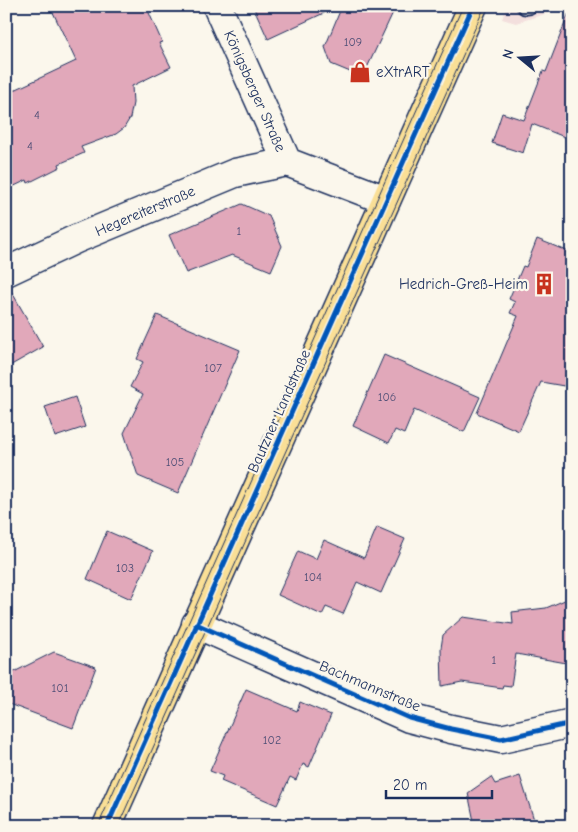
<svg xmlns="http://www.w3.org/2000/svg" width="578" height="832" font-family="'Comic Neue',sans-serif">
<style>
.built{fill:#f3dfdd}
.building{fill:#e1a8ba;stroke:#1b2f5e}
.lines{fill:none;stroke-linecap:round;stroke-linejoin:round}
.service-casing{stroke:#1b2f5e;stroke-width:19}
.minor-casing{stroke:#1b2f5e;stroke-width:31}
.primary-casing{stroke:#1b2f5e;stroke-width:31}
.service{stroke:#fbf7ec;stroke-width:15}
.minor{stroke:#fbf7ec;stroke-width:28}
.primary{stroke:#fadf96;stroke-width:28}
.tram{stroke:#1b2f5e;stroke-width:1}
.cycleway-casing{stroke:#fbf7ec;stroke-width:8}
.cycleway{stroke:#0057b8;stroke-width:5}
.labels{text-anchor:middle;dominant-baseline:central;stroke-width:4.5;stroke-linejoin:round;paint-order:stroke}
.number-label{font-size:12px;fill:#4c4d75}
.poi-label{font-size:15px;fill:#1b2f5e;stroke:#fbf7ec;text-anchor:start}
.street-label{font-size:15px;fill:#1b2f5e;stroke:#fbf7ec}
</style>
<rect width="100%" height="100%" fill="#fbf7ec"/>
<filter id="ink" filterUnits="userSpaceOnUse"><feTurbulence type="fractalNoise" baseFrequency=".02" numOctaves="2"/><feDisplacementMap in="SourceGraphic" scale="10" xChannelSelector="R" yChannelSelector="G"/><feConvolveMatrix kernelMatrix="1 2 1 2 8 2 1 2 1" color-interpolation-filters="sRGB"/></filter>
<g filter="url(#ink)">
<path class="built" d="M507,6H570L516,23L502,19Z"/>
<g class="building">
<path d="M50,6H146L162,42L159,43L171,67L132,86L133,103L130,118L124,128L116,134L81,147L84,153L59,164L60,167L28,183L27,180L6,190V94L76,61Z"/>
<path d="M253,6H339L268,39Z"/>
<path d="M342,6H396L366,70L355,74L331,64L325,47Z"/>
<path d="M570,10L572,11V140L532,124L523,153L492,143L502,113L524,120L543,71L546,72Z"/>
<path d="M242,204L269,216L282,246L271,271L232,255L186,273L169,235Z"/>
<path d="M537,239L572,253V368L564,386L541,382L519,431L477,413L518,316L510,313L515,302L509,299L523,266L526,267Z"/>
<path d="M6,287H9L43,347L6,368Z"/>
<path d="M157,315L240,350L178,493L138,476L124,433L143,394L130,387L143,362L137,359Z"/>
<path d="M384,355L480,397L464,432L414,410L404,434L395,430L389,443L353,426Z"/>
<path d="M75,397L85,427L55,437L45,407Z"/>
<path d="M377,527L405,539L381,593L357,582L343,614L326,607L322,615L278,595L298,551L316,559L324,540L364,558Z"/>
<path d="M107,531L153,551L131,599L87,579Z"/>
<path d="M572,597V664L516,654L511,686L503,685L502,688L462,682L442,686L441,648L443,635L463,617L513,624L512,612L546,608Z"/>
<path d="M54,652L96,667L73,728L6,703V676Z"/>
<path d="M246,689L297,711L300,702L331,715L309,767L303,764L296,780L290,777L277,805L221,781L223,776L210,771Z"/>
<path d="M520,776L536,826H475L468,793L491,777L495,784Z"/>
</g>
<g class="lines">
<g class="service-casing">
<path id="service" d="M525,6H528"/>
</g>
<g class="minor-casing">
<g id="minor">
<path d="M217,6L287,162L386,200"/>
<path d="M6,272L76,239L235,173L287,162"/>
<path d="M196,624L409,718L451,729L501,739L572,723"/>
</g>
</g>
<g class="primary-casing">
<path id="primary" d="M107,826L473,6"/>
</g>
<use href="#service" class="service"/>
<use href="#minor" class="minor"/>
<use href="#primary" class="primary"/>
<g class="tram">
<path d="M98,826L463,6"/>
<path d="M118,826L485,6"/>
</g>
<g class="cycleway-casing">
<g id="cycleway">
<path d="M196,624L409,718L451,729L501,739L572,723"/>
<path d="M107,826L473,6"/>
</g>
</g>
<use href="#cycleway" class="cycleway"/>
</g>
</g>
<defs>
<g id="shop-bare" transform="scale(1.725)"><path d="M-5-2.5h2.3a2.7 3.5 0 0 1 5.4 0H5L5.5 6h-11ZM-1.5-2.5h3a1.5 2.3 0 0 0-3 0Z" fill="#c8321e" stroke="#fbf7ec" stroke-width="2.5" paint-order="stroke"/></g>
<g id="building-bare" transform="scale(1.725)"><path d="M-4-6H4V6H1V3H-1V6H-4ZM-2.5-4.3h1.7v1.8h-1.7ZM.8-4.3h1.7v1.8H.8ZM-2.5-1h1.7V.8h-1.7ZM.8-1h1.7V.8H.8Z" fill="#c8321e" stroke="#fbf7ec" stroke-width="2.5" paint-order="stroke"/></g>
</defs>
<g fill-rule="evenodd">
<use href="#shop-bare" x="360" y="72"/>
<use href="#building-bare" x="544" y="284"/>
</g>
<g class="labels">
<g class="number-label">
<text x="353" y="42">109</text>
<text x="37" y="115">4</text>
<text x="30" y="146">4</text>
<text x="239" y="231">1</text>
<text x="213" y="368">107</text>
<text x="387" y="397">106</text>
<text x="175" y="462">105</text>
<text x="125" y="568">103</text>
<text x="313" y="577">104</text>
<text x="494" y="660">1</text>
<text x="60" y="688">101</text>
<text x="272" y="740">102</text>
</g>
<g class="poi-label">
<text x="376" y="72">eXtrART</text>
<text x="528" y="284" text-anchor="end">Hedrich-Greß-Heim</text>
</g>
<g class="street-label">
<text transform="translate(255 91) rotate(66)">Königsberger Straße</text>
<text transform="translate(145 211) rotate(-23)">Hegereiterstraße</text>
<text transform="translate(279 411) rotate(-66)">Bautzner Landstraße</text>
<text transform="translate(370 686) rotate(23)">Bachmannstraße</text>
</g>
</g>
<rect width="578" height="832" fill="none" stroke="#fbf7ec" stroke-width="25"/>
<rect x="12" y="12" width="553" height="807" fill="none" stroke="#1b2f5e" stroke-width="2" filter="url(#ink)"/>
<g transform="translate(520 58) rotate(288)" stroke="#fbf7ec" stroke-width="4" paint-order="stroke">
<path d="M0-4L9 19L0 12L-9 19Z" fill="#1b2f5e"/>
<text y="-8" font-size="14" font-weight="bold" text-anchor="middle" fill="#1b2f5e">N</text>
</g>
<path d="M386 790v8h106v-8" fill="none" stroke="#1b2f5e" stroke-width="2.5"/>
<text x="393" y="790" font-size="15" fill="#1b2f5e" stroke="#fbf7ec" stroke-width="4" paint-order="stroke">20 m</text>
</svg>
